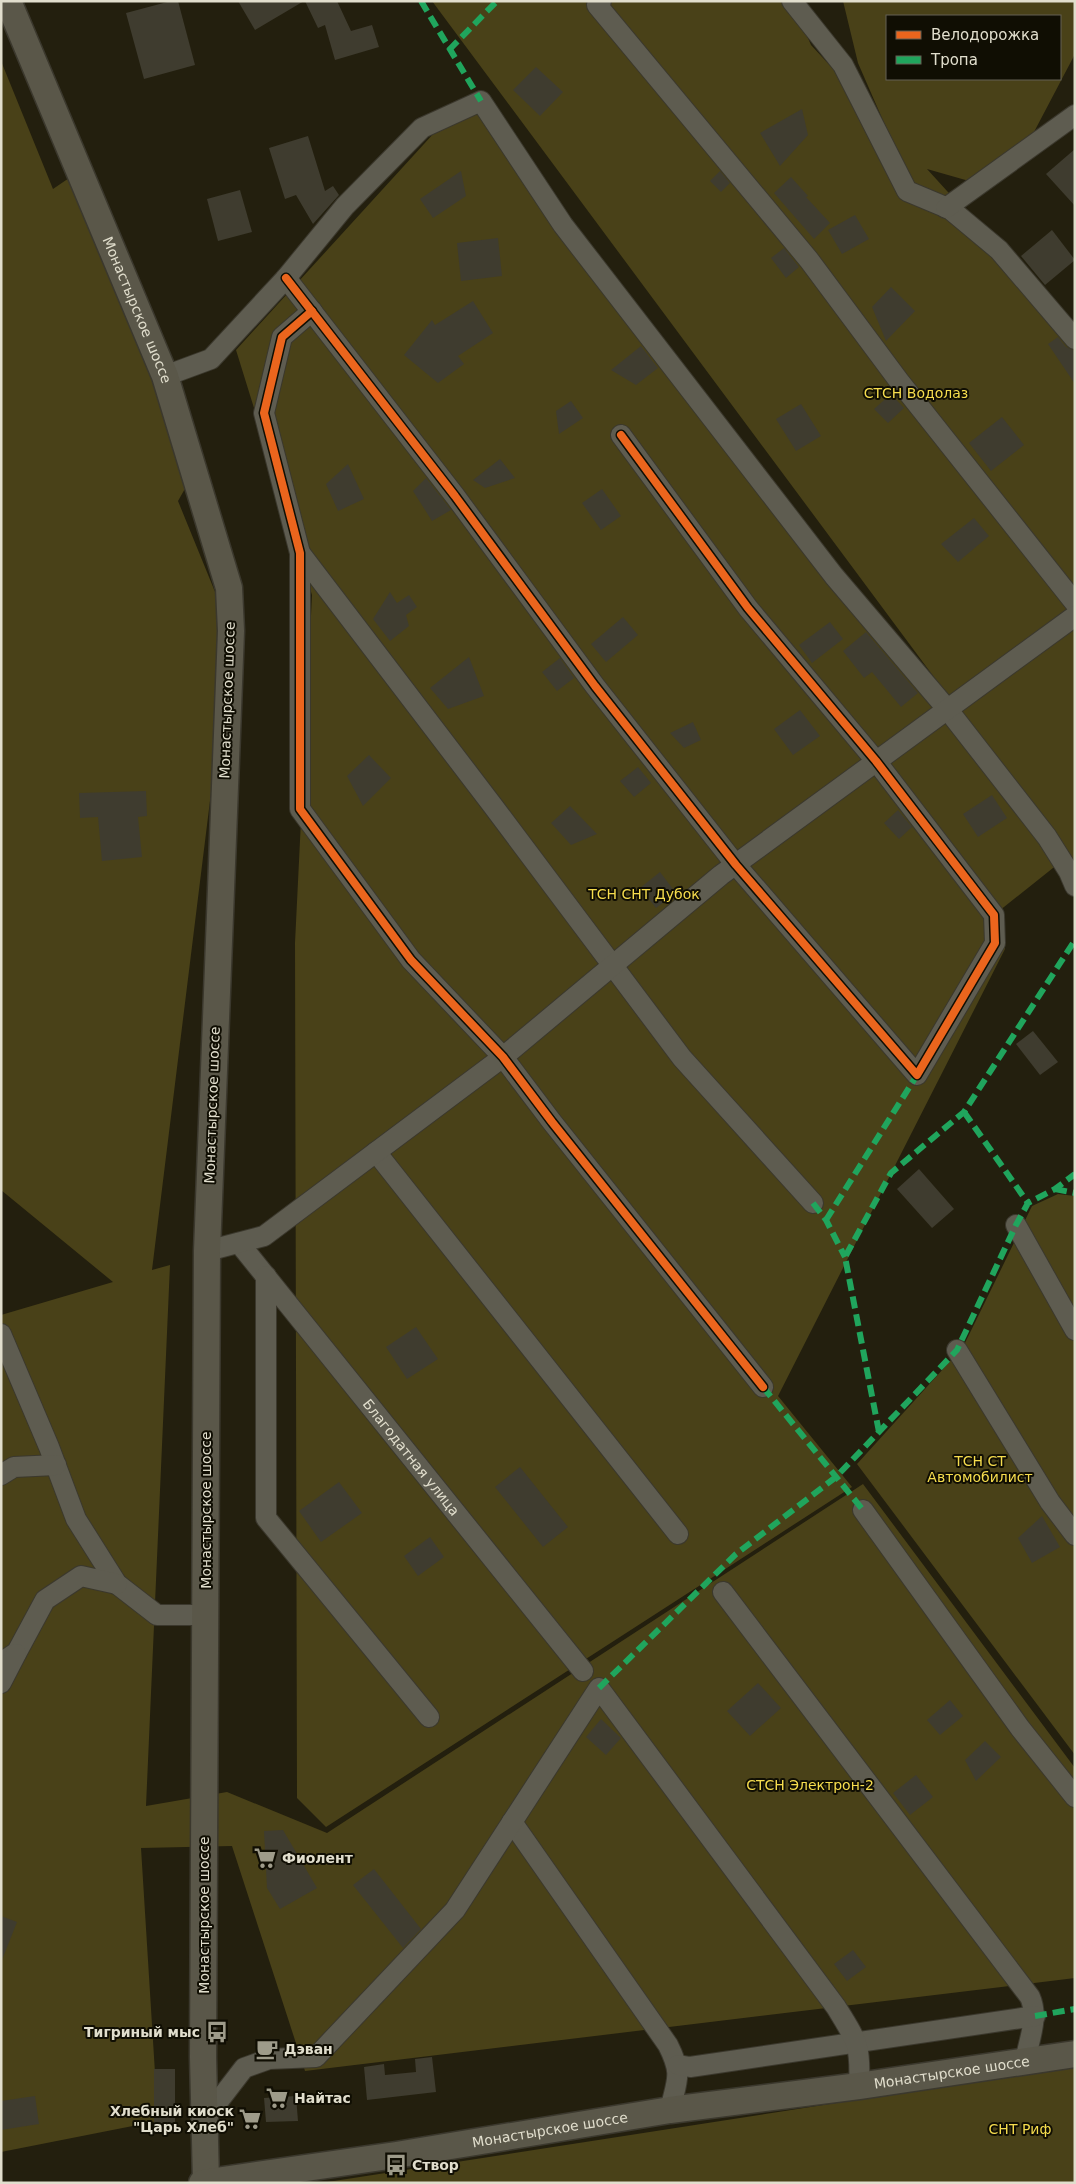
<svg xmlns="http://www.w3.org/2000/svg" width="1076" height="2184" font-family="'DejaVu Sans',sans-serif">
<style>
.green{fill:#494118;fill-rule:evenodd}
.building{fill:#3f3c2f}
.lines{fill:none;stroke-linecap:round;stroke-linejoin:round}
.minor-casing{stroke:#3b382d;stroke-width:22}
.major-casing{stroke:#3b382d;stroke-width:29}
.minor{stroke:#5e5c50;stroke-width:20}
.major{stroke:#5a5749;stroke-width:26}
.quiet{stroke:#20a55d;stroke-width:6;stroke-dasharray:12 6;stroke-linecap:butt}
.cycleway-casing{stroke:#100e03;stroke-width:11}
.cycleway{stroke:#eb651d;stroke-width:8}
.labels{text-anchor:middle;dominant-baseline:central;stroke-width:4;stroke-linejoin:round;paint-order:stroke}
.street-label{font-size:14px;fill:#e1decd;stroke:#100e03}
.park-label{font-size:14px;fill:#f6dd4e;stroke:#100e03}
.poi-label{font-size:14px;font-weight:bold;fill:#e1decd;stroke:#100e03;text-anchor:start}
</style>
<rect width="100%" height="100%" fill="#231f0e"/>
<g class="green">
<path d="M432,1H792L811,45L885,125L858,63L843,1H1075V54L1024,151L969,181L927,169L978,225L1075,339V867ZM887,16H1060V79H887Z"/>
<path d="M1,61L53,189L72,176L191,478L178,501L231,631L152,1270L170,1265L146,1806L227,1792L327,1833L863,1484L1075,1768V1978L305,2071L232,1846L141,1848L158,2121L1,2152V1315L113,1282L1,1190Z"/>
<path d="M480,110L1058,864L999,911L1005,949L778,1396L852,1487L326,1827L297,1798L295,943L312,595L236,350L434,133Z"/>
<path d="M1058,1194L1075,1196V1755L857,1464L963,1347L1032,1206Z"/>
<path d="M1075,2066V2183H321Z"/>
</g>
<g class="building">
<path d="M171,1H178L195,65L144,79L126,13Z"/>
<path d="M238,1H304L255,30Z"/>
<path d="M305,1H337L351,31L372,25L379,47L335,60L325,25L318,28Z"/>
<path d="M536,67L563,92L540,116L513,90Z"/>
<path d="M802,109L808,135L780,166L760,133Z"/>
<path d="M308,136L325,191L333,186L339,195L313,224L296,195L285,199L269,148Z"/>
<path d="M1075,149V206L1046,174Z"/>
<path d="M461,171L466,196L433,218L420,199Z"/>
<path d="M720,171L730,183L721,192L710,181Z"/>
<path d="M791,177L808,196L806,197L830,223L814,239L774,193Z"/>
<path d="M240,190L252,232L218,241L207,199Z"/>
<path d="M855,215L869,239L842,254L828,230Z"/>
<path d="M1052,230L1075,260L1045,285L1021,256Z"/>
<path d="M498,238L502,276L461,281L457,243Z"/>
<path d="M784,248L799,267L786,278L771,258Z"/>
<path d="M891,287L915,311L886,341L872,307Z"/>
<path d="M473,301L493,333L458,356L464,364L438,383L404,355L432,320L435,325Z"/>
<path d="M1058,337L1066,347L1075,351V384L1048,344Z"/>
<path d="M641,346L658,368L636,385L611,370Z"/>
<path d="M891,394L904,408L888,423L874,409Z"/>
<path d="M571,401L583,418L559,434L556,411Z"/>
<path d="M801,404L821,436L796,451L776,419Z"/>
<path d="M1002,417L1024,445L991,471L969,443Z"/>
<path d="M500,459L515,478L485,488L473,480Z"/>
<path d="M348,464L364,499L338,511L326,484Z"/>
<path d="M426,478L451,510L432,521L413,491Z"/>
<path d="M602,489L621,516L601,530L582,503Z"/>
<path d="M974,518L989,536L958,562L941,544Z"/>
<path d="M390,592L397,603L409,595L417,607L406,615L409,626L390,641L373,619Z"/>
<path d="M623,617L638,635L606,662L591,644Z"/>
<path d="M830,622L843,639L812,663L799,645Z"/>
<path d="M866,632L918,693L901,707L872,672L864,678L843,651Z"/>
<path d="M469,657L484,696L448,709L430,688Z"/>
<path d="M560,658L574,678L557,691L542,672Z"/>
<path d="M800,710L820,736L793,755L774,729Z"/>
<path d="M693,722L701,740L684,748L670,733Z"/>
<path d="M369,755L391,778L363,806L347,776Z"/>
<path d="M638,767L651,783L634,797L620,781Z"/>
<path d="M146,791L147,816L138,817L142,857L102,861L98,817L80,818L79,793Z"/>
<path d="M992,795L1007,818L978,837L963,814Z"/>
<path d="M570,806L597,834L571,845L551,823Z"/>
<path d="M898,810L912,827L899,839L884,823Z"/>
<path d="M660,872L676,893L656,908L640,888Z"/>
<path d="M1033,1031L1058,1062L1040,1075L1016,1044Z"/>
<path d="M919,1169L954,1209L932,1228L897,1189Z"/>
<path d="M416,1327L438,1359L407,1379L386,1347Z"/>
<path d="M520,1467L568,1527L543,1547L495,1487Z"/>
<path d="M339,1482L362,1513L321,1542L299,1511Z"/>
<path d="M1042,1516L1060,1547L1032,1563L1018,1538Z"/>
<path d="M430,1537L444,1557L418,1576L404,1556Z"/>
<path d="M758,1683L781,1708L750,1736L727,1711Z"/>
<path d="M950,1700L963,1716L940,1735L927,1720Z"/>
<path d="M601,1719L621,1738L606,1755L586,1737Z"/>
<path d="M985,1741L1001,1757L976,1781L965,1760Z"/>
<path d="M916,1775L933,1797L910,1815L893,1793Z"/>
<path d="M283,1830L317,1888L280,1909L267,1888L264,1831Z"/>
<path d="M374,1869L421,1929L403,1948L353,1885Z"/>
<path d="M1,1916L17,1922L2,1960H1Z"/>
<path d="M853,1950L866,1967L847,1981L834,1964Z"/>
<path d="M432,2057L436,2092L367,2100L364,2067L384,2064L385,2075L416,2072L415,2059Z"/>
<rect x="154" y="2069" width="21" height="57"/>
<path d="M35,2096L39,2124L1,2130V2101Z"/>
<path d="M296,2096L298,2121L266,2122L264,2098Z"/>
</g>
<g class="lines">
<g class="minor-casing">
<g id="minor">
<path d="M601,1L597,5L809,260L899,381L1075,603"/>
<path d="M792,1L843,65L907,191L950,209L999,250L1075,339"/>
<path d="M946,208L1075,115"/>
<path d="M286,278L455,496L595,686L736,865L917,1075L995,943L994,915L876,761L748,608L621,435"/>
<path d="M312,311L282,337L264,413L300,553V809L411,960L503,1057L552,1122L763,1387"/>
<path d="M165,376L211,359L286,278L345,206L422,128L481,101L563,225L834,576L948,710L1047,837L1069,872L1075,886"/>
<path d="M300,553L493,806L682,1058L813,1203"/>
<path d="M376,1152L678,1534"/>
<path d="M1016,1225L1075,1330"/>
<path id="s1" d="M239,1243L583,1671"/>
<path d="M207,1251L264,1236L503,1057L721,875L1075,616"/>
<path d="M266,1276V1518L429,1717"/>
<path d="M1,1334L49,1447L76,1519L117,1584L157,1615H205"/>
<path d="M957,1350L1050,1502L1075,1535"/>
<path d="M1,1475L14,1467L56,1465"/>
<path d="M863,1510L1020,1728L1075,1797"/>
<path d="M723,1592L1030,1997C1039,2017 1029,2040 1025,2061"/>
<path d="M1,1663L17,1652L45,1600L81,1576L117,1584"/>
<path d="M1,1683L16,1654"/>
<path d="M512,1822L668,2045C683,2075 677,2079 670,2110"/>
<path d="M678,2065L690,2067L1035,2016"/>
<path d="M204,2120L244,2068L269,2059L316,2057L455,1910L599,1688L836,2007C857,2041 861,2045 859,2086"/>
</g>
</g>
<g class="major-casing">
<g id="major">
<path id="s2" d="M8,1L165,376L229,588L231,631L207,1251L203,2057L206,2182"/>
<path id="s3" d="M202,2183L396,2155L670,2110L859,2086L1075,2054"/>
</g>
</g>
<use href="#minor" class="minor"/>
<use href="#major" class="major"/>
<g class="quiet">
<path d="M421,1L481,101"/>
<path d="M449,50L497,1"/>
<path d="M964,1112L1028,1203"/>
<path d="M1055,1189L1075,1193"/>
<path d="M813,1203L826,1220L845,1257"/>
<path d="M826,1220L917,1075"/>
<path d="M763,1387L863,1510"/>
<path d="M879,1432L845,1257L891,1173L964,1112L1075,940"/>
<path d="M599,1688L736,1554L836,1477L957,1350L1016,1225L1028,1203L1055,1189L1075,1174"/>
<path d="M1035,2016L1075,2009"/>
</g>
<g class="cycleway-casing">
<g id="cycleway">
<path d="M286,278L455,496L595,686L736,865L917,1075L995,943L994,915L876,761L748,608L621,435"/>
<path d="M312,311L282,337L264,413L300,553V809L411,960L503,1057L552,1122L763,1387"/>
</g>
</g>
<use href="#cycleway" class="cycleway"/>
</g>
<defs>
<g id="supermarket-bare" transform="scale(1.725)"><path d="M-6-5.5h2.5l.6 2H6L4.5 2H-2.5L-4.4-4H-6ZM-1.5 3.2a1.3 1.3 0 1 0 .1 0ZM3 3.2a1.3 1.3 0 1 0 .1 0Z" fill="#9e9b8a" stroke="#100e03" stroke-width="2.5" paint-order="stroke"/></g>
<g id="bus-bare" transform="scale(1.725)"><path d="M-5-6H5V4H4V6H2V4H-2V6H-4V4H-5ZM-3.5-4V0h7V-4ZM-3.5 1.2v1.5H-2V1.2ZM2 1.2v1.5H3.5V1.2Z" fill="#9e9b8a" stroke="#100e03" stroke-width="2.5" paint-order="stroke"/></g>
<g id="cafe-bare" transform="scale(1.725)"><path d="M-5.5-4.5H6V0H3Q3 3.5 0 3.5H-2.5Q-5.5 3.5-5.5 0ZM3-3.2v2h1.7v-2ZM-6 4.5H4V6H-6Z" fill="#9e9b8a" stroke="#100e03" stroke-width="2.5" paint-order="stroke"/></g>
</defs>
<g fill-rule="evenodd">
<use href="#supermarket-bare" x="265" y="1858"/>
<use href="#bus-bare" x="217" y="2032"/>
<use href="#cafe-bare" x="267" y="2049"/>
<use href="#supermarket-bare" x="277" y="2098"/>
<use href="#supermarket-bare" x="250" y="2119"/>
<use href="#bus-bare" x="396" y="2165"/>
</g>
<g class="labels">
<g class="street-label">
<text stroke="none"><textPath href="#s2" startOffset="335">Монастырское шоссе</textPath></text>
<text transform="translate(227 700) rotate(-88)">Монастырское шоссе</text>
<text transform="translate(212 1105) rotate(-88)">Монастырское шоссе</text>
<text stroke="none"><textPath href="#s1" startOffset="275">Благодатная улица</textPath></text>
<text transform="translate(206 1510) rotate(-90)">Монастырское шоссе</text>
<text transform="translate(204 1915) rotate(-90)">Монастырское шоссе</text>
<text stroke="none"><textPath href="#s3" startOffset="758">Монастырское шоссе</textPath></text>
<text stroke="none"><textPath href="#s3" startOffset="352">Монастырское шоссе</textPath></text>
</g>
<g class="park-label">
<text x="916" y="393">СТСН Водолаз</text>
<text x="644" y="894">ТСН СНТ Дубок</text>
<text x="980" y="1461">ТСН СТ<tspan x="980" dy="16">Автомобилист</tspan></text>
<text x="810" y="1785">СТСН Электрон-2</text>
<text x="1020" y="2129">СНТ Риф</text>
</g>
<g class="poi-label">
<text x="282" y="1858">Фиолент</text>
<text x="200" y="2032" text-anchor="end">Тигриный мыс</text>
<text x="284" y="2049">Дэван</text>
<text x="294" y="2098">Найтас</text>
<text x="234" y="2111" text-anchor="end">Хлебный киоск<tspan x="234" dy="16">"Царь Хлеб"</tspan></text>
<text x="412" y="2165">Створ</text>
</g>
</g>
<rect width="1076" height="2184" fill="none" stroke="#e1decd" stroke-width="5"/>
<rect x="886" y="15" width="175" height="65" fill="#100e03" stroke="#646154"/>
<rect x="896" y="31" width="25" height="8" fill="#eb651d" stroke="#646154"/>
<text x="931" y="40" font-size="15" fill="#e1decd">Велодорожка</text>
<rect x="896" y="56" width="25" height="8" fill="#20a55d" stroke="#646154"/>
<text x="931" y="65" font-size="15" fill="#e1decd">Тропа</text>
</svg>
